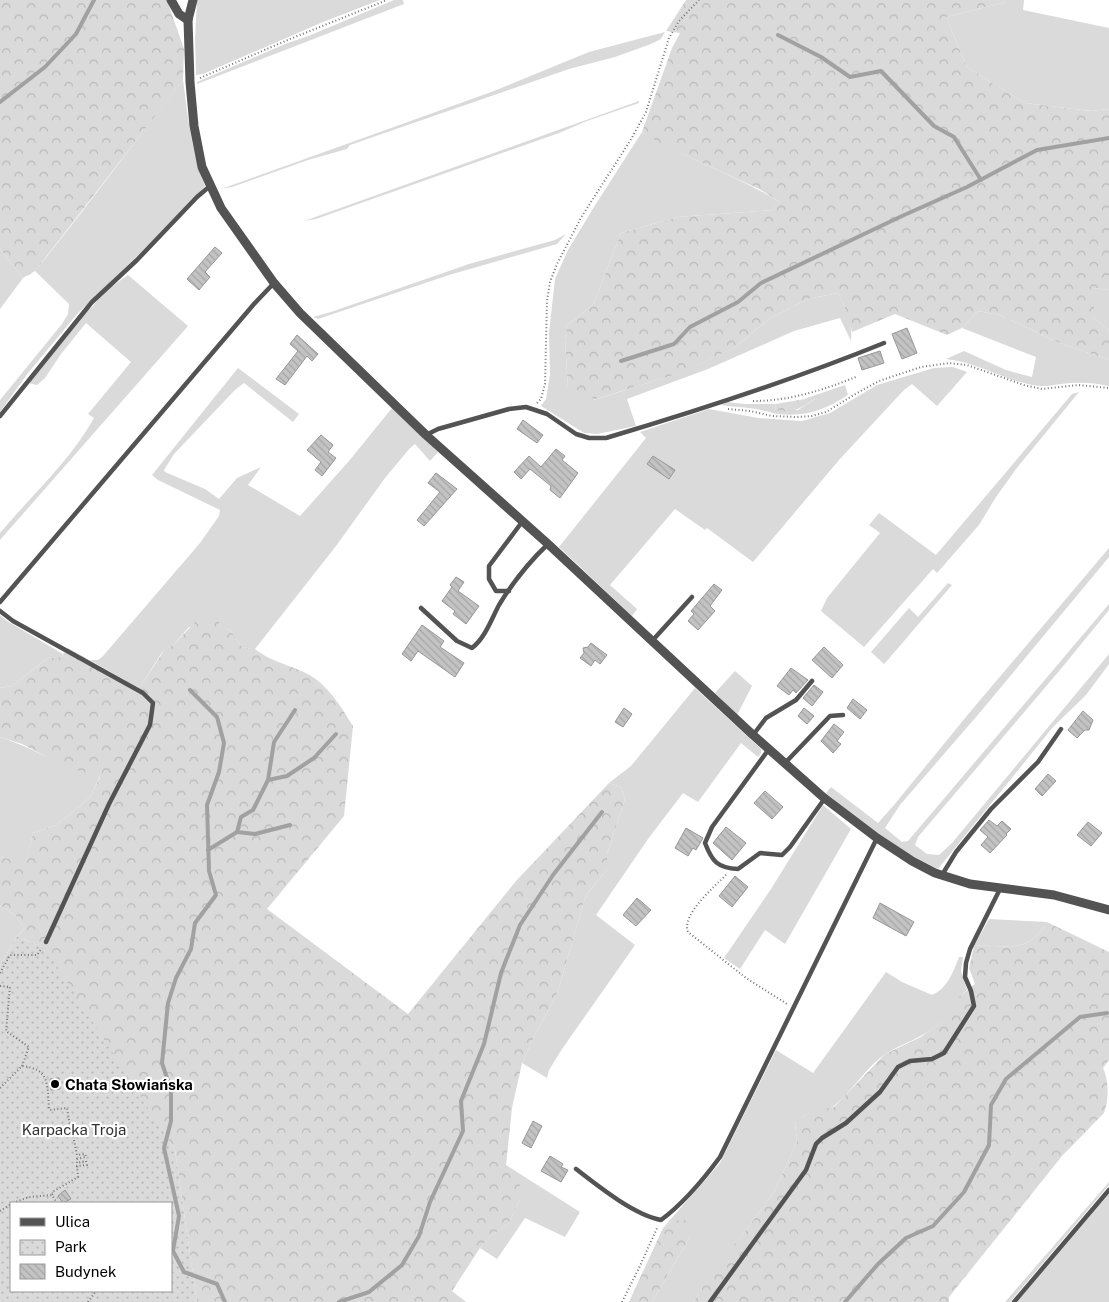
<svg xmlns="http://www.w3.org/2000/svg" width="1109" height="1302" font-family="'Public Sans',sans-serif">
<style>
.grass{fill:#dadada}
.forest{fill:url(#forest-crowns)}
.park{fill:url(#park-dots);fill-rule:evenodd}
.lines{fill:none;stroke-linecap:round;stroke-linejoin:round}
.stream{stroke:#a1a1a1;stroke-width:4}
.building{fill:url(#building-back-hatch);stroke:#979797}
.path{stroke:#757575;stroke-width:2;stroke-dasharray:1 2.5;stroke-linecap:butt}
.lane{stroke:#535353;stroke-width:4.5}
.street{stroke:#535353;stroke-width:9}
.poi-dot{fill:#000;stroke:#fff;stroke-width:2}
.labels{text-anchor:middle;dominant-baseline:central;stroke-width:4.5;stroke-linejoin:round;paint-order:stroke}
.poi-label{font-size:15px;font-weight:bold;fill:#000;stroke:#fff;text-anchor:start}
.park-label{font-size:15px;fill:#313131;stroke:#fff}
</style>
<defs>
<pattern id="forest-crowns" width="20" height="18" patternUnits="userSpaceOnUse" patternTransform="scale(1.25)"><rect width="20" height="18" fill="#dadada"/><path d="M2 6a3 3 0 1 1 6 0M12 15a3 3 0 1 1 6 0" fill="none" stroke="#b9b9b9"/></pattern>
<pattern id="park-dots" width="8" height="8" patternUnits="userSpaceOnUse" patternTransform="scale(1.25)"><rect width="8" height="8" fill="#dadada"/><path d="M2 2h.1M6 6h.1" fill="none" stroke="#b9b9b9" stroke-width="1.8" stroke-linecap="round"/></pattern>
<pattern id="building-back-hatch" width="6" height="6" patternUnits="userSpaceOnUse" patternTransform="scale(1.25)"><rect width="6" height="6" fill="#c3c3c3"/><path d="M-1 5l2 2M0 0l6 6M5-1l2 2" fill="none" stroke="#a6a6a6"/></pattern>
</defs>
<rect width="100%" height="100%" fill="#fff"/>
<g class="grass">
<path d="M197,0H380L323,22L203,74L196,75L195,39Z"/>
<path d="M394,0H403L404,4L197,84V82L285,44L311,35Z"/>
<path d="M1006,0H1024L1023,10L1109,28V109L1091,111L1025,103L967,67L946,17L1006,2Z"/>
<path d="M665,32L661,39L651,44L615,57L569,69L350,145L347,149L308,160L232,187L221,189L494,91L589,52Z"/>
<path d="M183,80C188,116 191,152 205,186L158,236L78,313L28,373L0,412V400L62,324L68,314L69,304L35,271C86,209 133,143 183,80Z"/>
<path d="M639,101V103L587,121L559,133L316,219L304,221Z"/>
<path d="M642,132C686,159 736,175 780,202L773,210L677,217L621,233L594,303L581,315L567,325L565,340L568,388L592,392L594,400L682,372L734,348L769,319L808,299L838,293C846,308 853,325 851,341L840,318L794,331L708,369L627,399L636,426L597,434L584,433L541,406L546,399L550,374L549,333L555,279L568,250L594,207Z"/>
<path d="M566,234L557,244L449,275L318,319L313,317L331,312L469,264L555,240Z"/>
<path d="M0,249L23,278L0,309Z"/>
<path d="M128,275L188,326L0,540V533C32,495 70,461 94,418L88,414L131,362L86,323L61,354L45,378L37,385L28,383L82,316L93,306L104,292Z"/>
<path d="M1093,288L1109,290V331L1093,317Z"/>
<path d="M978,311L1000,315L1057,342L1109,360V386C1097,383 1083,382 1070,383C1057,384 1044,388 1032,385C1002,379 976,362 946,359L964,351L1006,370L1032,377L1036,357L962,328Z"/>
<path d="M953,367L967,372L937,406L912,384L904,390L839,460L753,562L707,528L705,530L675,509L610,585L637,609L632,616L559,547L646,438L640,432L709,409L758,418L802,421L830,413L877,385L934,368Z"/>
<path d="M238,368L299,414L293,422L244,383L235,390L174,454L164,470L165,472L205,489L219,499L237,478L261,467L248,485L300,516L349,461L392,408L438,452L430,461L415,444L410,448L385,478L336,546L255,649C238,649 239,641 230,630L223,628L219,624L189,627L174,644L165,649L161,654L140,687L135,686L90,660H98L103,656L200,543L219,516L220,510L158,480L152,475Z"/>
<path d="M845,385L848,395C825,410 806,417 778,414C771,413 763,410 756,409C744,407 732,407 721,405L727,402L745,404H775L776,410H798L817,398L801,400Z"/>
<path d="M1079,392L1016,469L996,497L979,525L937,573L933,569L864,647L821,611L827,598L880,533L869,525L879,513L936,555L1072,394Z"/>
<path d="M1109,548V557L982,710L900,805L885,828L902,842L908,841L1109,604V610L1060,670L918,837L915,845L927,854L939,855L952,843L1109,654V664L1086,695L1053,727L938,869L889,844L826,793L831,787L878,823L894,805L970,712Z"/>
<path d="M948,583L952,585L886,662L884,664L871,652L909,608L918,617Z"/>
<path d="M0,615L7,621L63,654L61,657L48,658L12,686L0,688Z"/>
<path d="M735,671L752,686L737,715L715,693Z"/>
<path d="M695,688L761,749V753L758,757L741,743L698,802L683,793L648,839L596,915L635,945L562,1049L549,1070L547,1078L522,1063L535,1035L557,994L586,895L607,870V854L625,799L621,787L609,783L631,766Z"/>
<path d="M0,737C34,748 65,769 100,776L90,797L73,812L56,825L33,833L26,863L0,857Z"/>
<path d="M823,805L851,829L785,944L765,930L740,969L724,958L771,889Z"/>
<path d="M0,905L16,916L25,928L17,936L0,966Z"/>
<path d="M989,919L1047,922C1028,956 1006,944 974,946Z"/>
<path d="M959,957H963L961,971L967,990C955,1000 948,1015 937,1025C922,1038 903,1043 887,1053C869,1064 852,1091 835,1105C825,1114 810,1106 795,1124L797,1142L774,1192L747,1229L722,1259L693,1302H652L690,1237L673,1221L663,1228L720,1163L776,1050L813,1073L886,972L902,982L932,995C948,988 953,972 959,957Z"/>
<path d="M520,1174L580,1212L565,1237L525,1218L497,1259L480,1248L491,1236L509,1223L520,1199Z"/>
<path d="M1109,1182V1185L1010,1302H1005Z"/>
<path d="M1109,1194V1302H1017Z"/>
</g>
<g class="forest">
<path d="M0,0H167L184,49L183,80L53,248L35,271L23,278L0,249Z"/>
<path d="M686,0H1006V2L946,17L967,67L1025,103L1091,111L1109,109V290L1093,288L1095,298L1093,317L1109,331V360L1057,342L1000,315L978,311L962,328L947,335L895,314L852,332L844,305L838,293L808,299L769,319L734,348L683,372L593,400L592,393L576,395L568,388L565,340L567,325L581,315L594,303L621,233L677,217L773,210L780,202L759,189L663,145L642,132L672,48L680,33L666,31Z"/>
<path d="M818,397C802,407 796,414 776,410L775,404Z"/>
<path d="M212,615L218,619C219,626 223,628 230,630C239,641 238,649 255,649C273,664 299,666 317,680C332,692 343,710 353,726L344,816L267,909L408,1014L516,881L609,783L621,787L625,799L607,854V870L586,895L557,994L535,1035L522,1063L512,1108L506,1165L520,1174V1199L509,1223L491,1236L480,1248L452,1291L466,1302H197L175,1150L43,948L17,936L25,928L16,916L0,905V857L26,862L33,833L56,825L73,812L90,797L100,777L66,767L22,744L0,737V688L12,686L48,658L61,657L68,648L135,686L140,687L165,649L174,644L201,616Z"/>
<path d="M1047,922L1109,952V1060L1103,1068C1109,1080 1109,1100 1104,1113L1062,1156L949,1297V1302H693L722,1258L747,1229L774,1192L797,1142L795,1124L800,1118L813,1111L834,1107L885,1054L921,1037L938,1024L959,997L975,984L969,968L974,946C1006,944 1028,956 1047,922Z"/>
<path d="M686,1220L690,1237L652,1302H629L663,1228L673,1221Z"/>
</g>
<path class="park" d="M17,936L43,948L55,963L175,1150L197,1302H0V966ZM11,1203H171V1291H11Z"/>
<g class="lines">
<g class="stream">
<path d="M778,35L821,57L850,77L881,71L934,126L954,137L981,180"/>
<path d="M0,102L45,67L76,34L94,0"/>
<path d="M621,361L674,344L690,327L738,302L761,283L902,216L967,187L1037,150L1109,138"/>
<path d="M190,690L217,717L224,743L219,772L207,805L209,871L216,895L195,923L191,949L176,978L168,1003L162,1063L171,1090V1121L164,1148L179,1216L173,1251L184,1272L217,1284L225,1302"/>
<path d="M268,780L287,776L314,758L336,734"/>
<path d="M237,832L255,834L290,825"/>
<path d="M208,850L237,832L241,817L253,810L268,780L274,742L295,710"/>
<path d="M339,1302L369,1292L402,1265L419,1236L430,1202L463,1131L461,1101L484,1044L501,973L520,925L553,875L602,812"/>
<path d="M845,1302L878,1264L906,1238L933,1226L964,1192L989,1145L991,1105L1006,1079L1080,1017L1107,1013"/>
</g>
</g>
<g class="building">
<path d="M215,247L222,253L205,272L210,277L199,290L187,279Z"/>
<path d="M907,328L917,353L902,359L892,334Z"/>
<path d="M297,335L318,354L312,361L307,356L285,385L276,379L298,351L290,344Z"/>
<path d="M880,351L884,363L862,370L858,358Z"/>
<path d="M523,420L543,435L537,443L517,429Z"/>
<path d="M321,435L333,445L328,452L336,458L322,476L315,470L321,462L307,450Z"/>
<path d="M556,449L565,456L562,460L578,473L560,498L550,490L551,486L530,469L521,479L514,472L529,456L541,467Z"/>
<path d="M653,456L675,470L669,479L647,464Z"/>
<path d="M436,473L457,489L424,526L417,520L440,492L428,483Z"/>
<path d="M456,577L464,582L458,591L479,606L466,624L453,614L455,611L442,601L452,587L450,585Z"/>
<path d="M714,584L722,590L710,606L715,611L698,630L688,621L694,614L691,611Z"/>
<path d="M422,625L444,641L440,647L464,663L455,677L418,651L411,661L402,654Z"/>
<path d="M591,643L607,655L600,664L595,660L591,666L580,658L584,653L583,648L588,647Z"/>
<path d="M824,647L843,665L832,678L812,660Z"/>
<path d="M791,668L808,680L796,693L793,690L789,695L777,686Z"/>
<path d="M814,685L823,692L812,706L803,698Z"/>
<path d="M853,699L867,710L860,719L847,708Z"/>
<path d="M624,708L632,714L623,727L615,722Z"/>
<path d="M804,708L814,716L807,724L798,716Z"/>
<path d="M1083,711L1093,720L1089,730H1085L1077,738L1068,730Z"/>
<path d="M834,724L844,732L837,741L841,744L833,753L821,741Z"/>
<path d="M1048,774L1056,781L1042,796L1035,789Z"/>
<path d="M765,791L783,807L772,819L754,803Z"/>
<path d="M989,820L997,826L1002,821L1011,829L1006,834L1007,835L990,853L981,845L988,837L980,830Z"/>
<path d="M1088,822L1102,833L1091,846L1077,835Z"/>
<path d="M726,827L746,843L732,860L713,843Z"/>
<path d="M686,828L703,838L696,850L693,848L688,856L675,848Z"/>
<path d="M735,876L748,887L732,907L719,896Z"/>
<path d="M637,898L651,910L636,926L623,915Z"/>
<path d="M880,903L914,922L906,936L873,918Z"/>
<path d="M59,1078L60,1089L51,1090L50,1079Z"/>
<path d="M533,1121L542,1126L531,1148L522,1143Z"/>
<path d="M550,1156L563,1164L561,1167L568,1170L561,1182L541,1171Z"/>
<path d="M65,1190L71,1199L63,1203L58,1196Z"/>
</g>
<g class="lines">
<g class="path">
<path d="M200,78L290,39L387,0"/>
<path d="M753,401C790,401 823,390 856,377"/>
<path d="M537,403L541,399L545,384L547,301L550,282L557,264L582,216L630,141L646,112L669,38L679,21L699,0"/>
<path d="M728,409L750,411L772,416L796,417L812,416L826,412L857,393L879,381L921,367L949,363L967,365L1024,385L1042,389L1078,385L1109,388"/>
<path d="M726,875C715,886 681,915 688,932L746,978L787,1004"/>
<path d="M0,973L10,955H37L42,948"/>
<path d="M0,986L10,987L6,1031L29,1047L22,1066"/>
<path d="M0,1088L22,1066C50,1069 47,1084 49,1108L50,1110L67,1108L71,1132L81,1131V1133L73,1135L77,1155L85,1154L86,1157L77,1159V1163L86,1161L87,1165L77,1166L78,1177L54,1191L52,1195L57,1203"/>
<path d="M13,1203L29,1197L52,1195"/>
<path d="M0,1211L11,1204"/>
<path d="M88,1302L96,1291"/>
<path d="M622,1302L639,1268L658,1226"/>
</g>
<g class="lane">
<path d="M0,416L92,302L137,260L197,197L210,186"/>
<path d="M426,435L438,429L509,409L526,407L547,414L576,434L589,438H606C700,410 793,380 884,343"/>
<path d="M509,591H496L489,579V566L522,522"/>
<path d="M0,602L254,304L274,283"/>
<path d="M421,608L457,641L472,648C485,638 491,620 499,605C513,582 528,563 548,544"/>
<path d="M0,611L13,621L143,693L153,703L150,725L109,804L46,942"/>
<path d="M652,641L692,597"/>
<path d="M753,735L766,718L796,700L812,681"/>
<path d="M769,749L712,827L705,843C712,861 717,868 738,869L760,853L782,855L790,847L825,798"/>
<path d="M785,763L830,716L843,715"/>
<path d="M942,875L956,852L991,809L1038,762L1061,729"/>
<path d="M576,1169C598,1186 634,1215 661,1220C684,1203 703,1180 720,1157L877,838"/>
<path d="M710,1302L806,1170L816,1144L822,1138L846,1123L880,1092L898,1067L910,1061L932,1059L944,1053L974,1006L971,991L965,977L966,963L970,949L1000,889"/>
<path d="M1014,1302L1109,1190"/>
</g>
<g class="street">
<path d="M171,0L179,14L188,20"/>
<path d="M193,0L188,20L190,82L194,126L202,167L221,208L274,283L300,313L426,435L548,544L753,735L823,797L877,838L912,861L935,873L970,884L1054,895L1109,910"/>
</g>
</g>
<circle class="poi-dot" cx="55" cy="1084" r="5"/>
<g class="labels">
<g class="poi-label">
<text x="65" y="1084">Chata Słowiańska</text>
</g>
<g class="park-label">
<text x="74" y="1129">Karpacka Troja</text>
</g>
</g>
<rect x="10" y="1202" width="162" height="90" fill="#ffffff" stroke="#999999"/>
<rect x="20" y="1218" width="25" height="8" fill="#535353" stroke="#999999"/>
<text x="55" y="1227" font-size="15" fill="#000000">Ulica</text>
<rect x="20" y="1240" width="25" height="15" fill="url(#park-dots)" stroke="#999999"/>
<text x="55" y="1252" font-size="15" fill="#000000">Park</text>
<rect x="20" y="1264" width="25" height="15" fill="url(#building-back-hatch)" stroke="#999999"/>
<text x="55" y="1277" font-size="15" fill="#000000">Budynek</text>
</svg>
